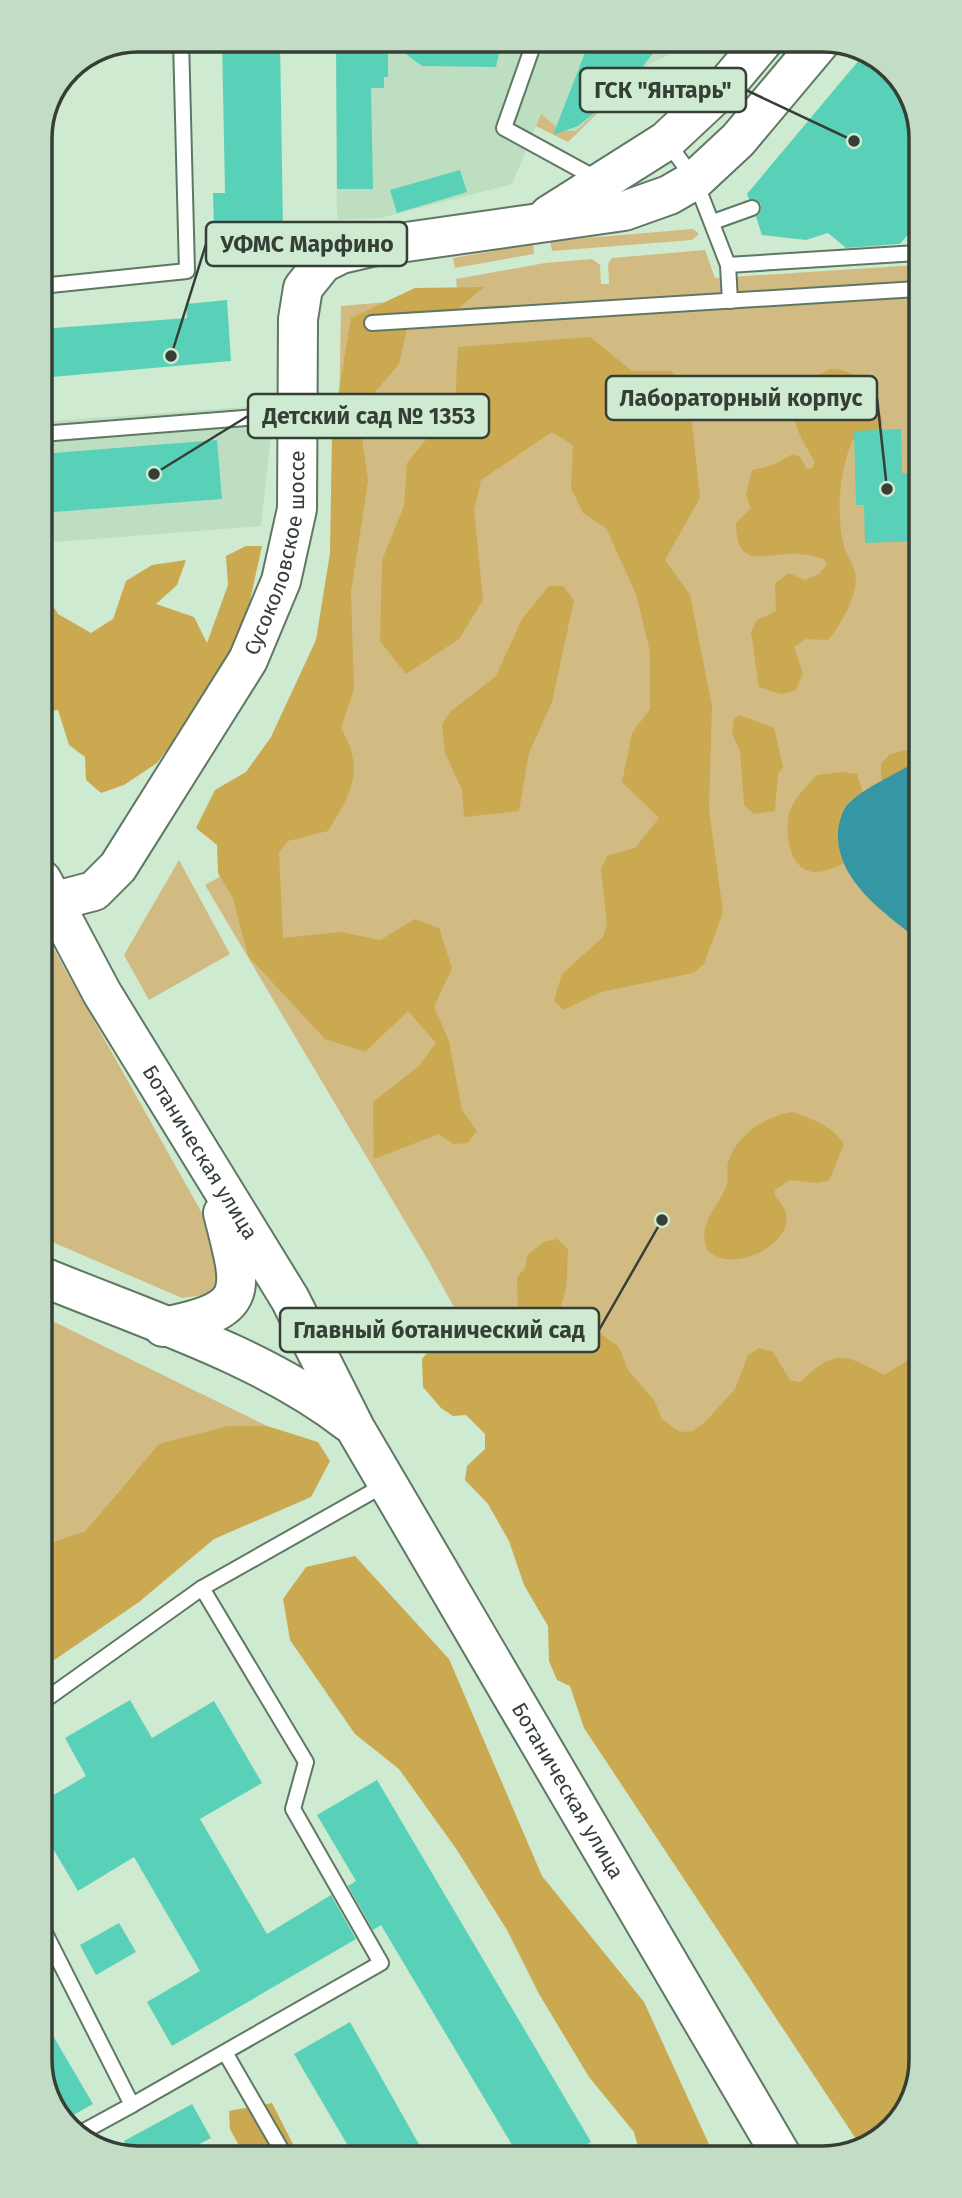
<svg xmlns="http://www.w3.org/2000/svg" width="962" height="2198" font-family="'Fira Sans',sans-serif">
<style>
.built{fill:#bddec0}
.green{fill:#d2bb82}
.forest{fill:#caa951}
.water{fill:#3597a4}
.building{fill:#59d1b8}
.lines{fill:none;stroke-linecap:round;stroke-linejoin:round}
.lane-casing{stroke:#607863;stroke-width:18}
.secondary-casing{stroke:#607863;stroke-width:42}
.lane{stroke:#fff;stroke-width:14}
.secondary{stroke:#fff;stroke-width:38}
.labels{text-anchor:middle;dominant-baseline:central;stroke-width:5;stroke-linejoin:round;paint-order:stroke}
.street-label{font-size:21px;fill:#353f36;stroke:#ceead1}
.rim{fill:none;stroke:#353f36;stroke-width:3.5}
.leader{fill:none;stroke:#353f36;stroke-width:2.5}
.callout-dot{fill:#353f36;stroke:#ceead1;stroke-width:2.5}
.callout{fill:#ceead1;stroke:#353f36;stroke-width:2.5}
.callout-label{font-size:23px;text-anchor:middle;font-weight:bold;fill:#353f36}
</style>
<rect width="100%" height="100%" fill="#ceead1"/>
<g class="built">
<path d="M336,40H700L648,65L576,131H562L541,114L512,184L381,218L337,220Z"/>
<path d="M274,405L261,526L42,543L41,422Z"/>
</g>
<g class="green">
<path d="M635,76L568,142L536,126L541,114L562,131H576Z"/>
<path d="M693,229L699,234L692,240L552,251L550,241Z"/>
<path d="M533,244L534,254L455,268L453,258Z"/>
<path d="M705,250L715,278L917,265L922,2060L902,2119L520,1447L472,1340L428,1260L205,885L332,815L341,306L458,296L456,279L545,263L592,259L600,265L601,284H609L608,264L612,258Z"/>
<path d="M179,860L230,954L149,1000L124,955Z"/>
<path d="M43,930L221,1247L225,1277L213,1294L182,1298L43,1238Z"/>
<path d="M44,1317L267,1426H228L134,1473L85,1531L44,1545Z"/>
</g>
<g class="forest">
<path d="M484,287L452,314L408,324L399,364L371,397L362,438L368,481L351,592L354,689L341,728C365,770 352,793 328,831L288,841L279,852L283,938L341,932L380,940L415,919L439,928L452,968L434,1007L449,1041L462,1110L477,1131L467,1143L453,1144L439,1134L374,1159V1172L373,1102L419,1066L436,1043L408,1011L365,1052L325,1039L248,956L233,898L218,873L217,845L196,828L215,790L246,772L271,737L316,640L330,553L332,433L351,318L415,288Z"/>
<path d="M590,337L632,371H672L689,393L700,498L665,560L690,595L712,706L709,809L723,912L704,964L693,973L601,992L563,1010L554,1000L562,974L603,937L607,925L601,869L607,856L635,848L659,818L622,782L632,733L650,709V652L636,594L606,528L583,513L571,488L573,445L552,432L481,480L474,510L483,600L459,639L406,674L380,641L382,560L404,506L407,463L455,404L458,347Z"/>
<path d="M830,369C859,367 878,397 883,422L880,428L852,441C840,471 836,510 843,542C845,553 852,562 855,572C860,592 841,625 828,640L806,639L794,647L803,673L795,691L781,694L759,687L751,632L757,620L776,611L775,583L789,573L805,580L819,574L827,565L824,559C813,556 801,553 790,554C757,556 737,566 736,523L751,508L746,495L752,470L773,465L793,454L800,457L807,469L812,468L815,462C790,421 777,394 830,369Z"/>
<path d="M246,546H262L244,628L182,729L157,763L124,785L101,793L86,780L85,757L69,745L58,710L43,712L42,589L58,614L91,633L113,619L126,581L152,565L186,560L177,585L156,604L194,617L207,643L228,585L226,556Z"/>
<path d="M549,586H563L574,600L552,702L529,753L519,811L464,817L462,790L445,753L442,725L450,712L496,676L522,619Z"/>
<path d="M740,715L774,728L783,767L778,774L775,811L754,814L744,805L740,751L732,734L734,719Z"/>
<path d="M908,750L918,756V783L894,789L881,779V764L890,754Z"/>
<path d="M843,772L857,774L863,793L854,857C844,864 826,873 813,872C788,869 784,829 790,811C795,797 807,786 817,775Z"/>
<path d="M793,1112C814,1120 831,1125 844,1144L829,1181L816,1183L790,1180L775,1190V1197C811,1228 755,1267 721,1258C717,1257 711,1253 707,1250C697,1223 718,1207 727,1185C729,1179 726,1170 728,1163C736,1135 765,1116 793,1112Z"/>
<path d="M557,1239L568,1249C567,1265 568,1285 563,1300C558,1315 548,1319 547,1335L564,1337L594,1329L619,1347L628,1370L654,1400L662,1419L680,1432L693,1431L704,1423L735,1389L748,1355L759,1348L773,1352L790,1380L800,1382C835,1350 841,1352 884,1375L920,1353L922,2060L902,2119L862,2148L584,1728L570,1686L557,1680L549,1661L548,1626L524,1585L509,1541L488,1504L465,1480L467,1466L485,1449V1434L466,1415L453,1416L441,1408L423,1387L422,1359L456,1317L481,1315L506,1327L518,1315L517,1277L525,1268L527,1255L544,1242Z"/>
<path d="M228,1426H267L318,1442L330,1461L311,1497L214,1539L139,1602L44,1667V1545L85,1531L159,1444Z"/>
<path d="M355,1556L449,1659L542,1876L644,2002L713,2153L640,2154L634,2132L589,2077L539,1994L507,1930L457,1850L399,1769L355,1734L290,1640L283,1599L306,1567Z"/>
<path d="M272,2103L299,2156L245,2157L230,2129L229,2111Z"/>
</g>
<path class="water" d="M918,760L919,940C885,913 836,881 838,832C839,822 842,810 849,803C869,784 896,775 918,760Z"/>
<g class="building">
<path d="M222,40H280L283,230L214,231L213,193H225Z"/>
<path d="M336,40H502L496,67L422,66L388,41V77H384V88H371L373,189H337Z"/>
<path d="M590,40H663L637,74L592,115L578,126L553,135Z"/>
<path d="M865,53L883,60L916,106L917,224L900,244L846,248L828,233L806,240L762,235L756,217L761,210V204L749,199L747,194Z"/>
<path d="M460,170L467,192L397,213L390,190Z"/>
<path d="M227,300L231,361L41,378V329L187,318L186,304Z"/>
<path d="M901,429L902,473H917L918,541L865,543L864,505H856L854,431Z"/>
<path d="M217,440L222,499L41,513V454Z"/>
<path d="M130,1700L152,1738L214,1701L262,1783L200,1819L267,1934L331,1895L356,1939L172,2046L147,2002L200,1971L134,1857L78,1891L45,1835V1800L86,1776L65,1738Z"/>
<path d="M377,1780L591,2142L571,2154L518,2155L381,1925L373,1930L348,1886L356,1881L317,1815Z"/>
<path d="M119,1923L136,1952L96,1975L80,1945Z"/>
<path d="M45,2022L93,2104L68,2118L46,2080Z"/>
<path d="M350,2022L425,2155L354,2156L294,2054Z"/>
<path d="M192,2104L211,2138L174,2157H133L124,2141Z"/>
</g>
<g class="lines">
<g class="lane-casing">
<g id="lane">
<path d="M535,40L504,128L599,180"/>
<path d="M667,142L695,180L728,265L917,253"/>
<path d="M713,222L752,208"/>
<path d="M728,265L730,301"/>
<path d="M41,286L187,271L181,40"/>
<path d="M372,323L917,289"/>
<path d="M41,434L296,414"/>
<path d="M45,1700L202,1588L386,1484"/>
<path d="M45,1933L132,2105L77,2135"/>
<path d="M226,2054L285,2156"/>
<path d="M132,2105L381,1963L293,1809L306,1762L202,1588"/>
</g>
</g>
<g class="secondary-casing">
<g id="secondary">
<path d="M549,215L666,141L727,84L764,40"/>
<path id="s1" d="M42,880L102,993L290,1299L355,1428L780,2153"/>
<path id="s2" d="M52,902L94,891L118,867L248,660L281,581L297,509L298,319L303,288L323,263L341,254L371,247L624,211L669,195L695,180L738,140L822,40"/>
<path d="M43,1277C145,1319 261,1355 348,1422"/>
<path d="M163,1327C252,1310 243,1292 223,1213"/>
</g>
</g>
<use href="#lane" class="lane"/>
<use href="#secondary" class="secondary"/>
</g>
<g class="labels">
<g class="street-label">
<text stroke="none"><textPath href="#s2" startOffset="434">Сусоколовское шоссе</textPath></text>
<text stroke="none"><textPath href="#s1" startOffset="315">Ботаническая улица</textPath></text>
<text stroke="none"><textPath href="#s1" startOffset="1052">Ботаническая улица</textPath></text>
</g>
</g>
<path d="M0 0H962V2198H0ZM138 52H823A86 86 0 0 1 909 138V2060A86 86 0 0 1 823 2146H138A86 86 0 0 1 52 2060V138A86 86 0 0 1 138 52Z" fill="#c2dcc5" fill-rule="evenodd"/>
<path class="rim" d="M138 52H823A86 86 0 0 1 909 138V2060A86 86 0 0 1 823 2146H138A86 86 0 0 1 52 2060V138A86 86 0 0 1 138 52Z"/>
<path class="leader" d="M854 141L746 90M171 356L206 244M887 489L877 398M154 474L248 416M662 1220L599 1330"/>
<g class="callout-dot">
<circle cx="854" cy="141" r="7"/>
<circle cx="171" cy="356" r="7"/>
<circle cx="887" cy="489" r="7"/>
<circle cx="154" cy="474" r="7"/>
<circle cx="662" cy="1220" r="7"/>
</g>
<g class="callout">
<rect x="580" y="68" width="166" height="44" rx="7"/>
<rect x="206" y="222" width="201" height="44" rx="7"/>
<rect x="606" y="376" width="271" height="44" rx="7"/>
<rect x="248" y="394" width="241" height="44" rx="7"/>
<rect x="280" y="1308" width="319" height="44" rx="7"/>
</g>
<g class="callout-label">
<text x="663" y="98">ГСК "Янтарь"</text>
<text x="307" y="252">УФМС Марфино</text>
<text x="741" y="406">Лабораторный корпус</text>
<text x="369" y="424">Детский сад № 1353</text>
<text x="439" y="1338">Главный ботанический сад</text>
</g>
</svg>
